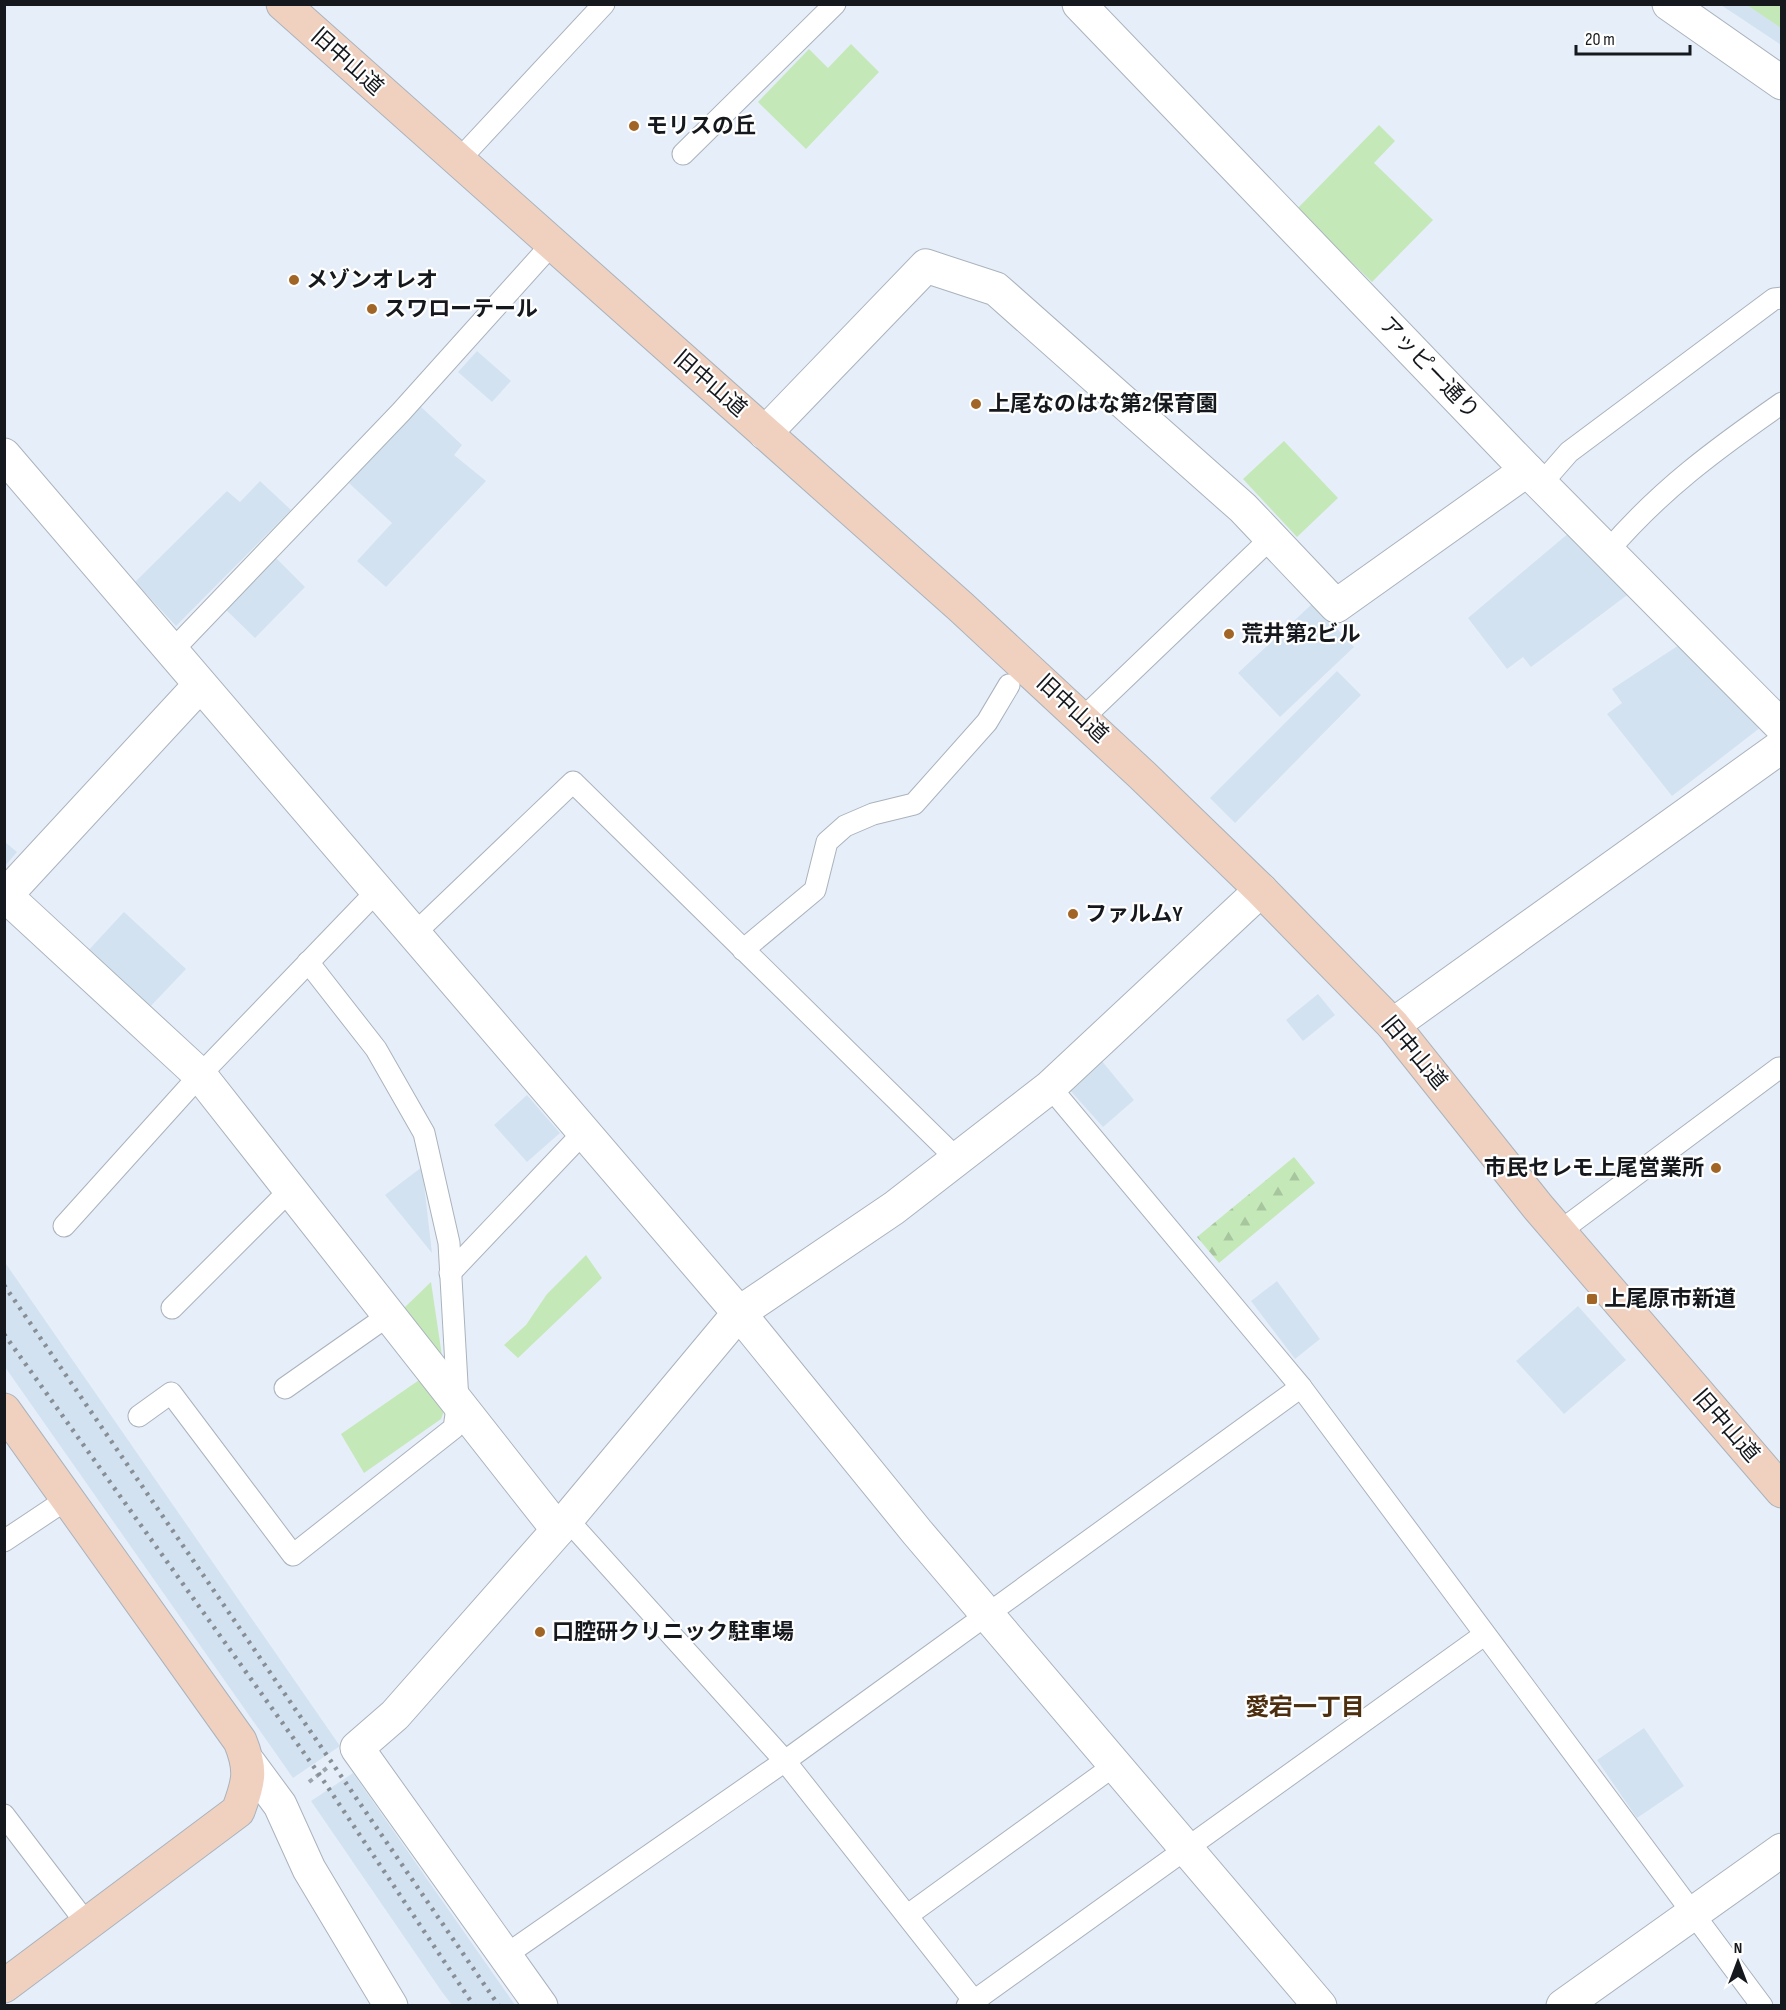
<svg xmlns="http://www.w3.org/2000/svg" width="1786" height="2010" font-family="'Sofia Sans Condensed','Noto Sans JP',sans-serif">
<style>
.built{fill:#d3e2f1}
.green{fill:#c5e8b9}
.forest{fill:url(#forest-firs)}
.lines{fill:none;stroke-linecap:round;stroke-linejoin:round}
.lane-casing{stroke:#aab3bc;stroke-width:23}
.street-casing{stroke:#aab3bc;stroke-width:35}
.secondary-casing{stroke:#aab3bc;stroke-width:35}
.path{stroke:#9da4ac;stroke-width:4;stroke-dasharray:4.5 4.5;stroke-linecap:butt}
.lane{stroke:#fff;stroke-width:21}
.street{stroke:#fff;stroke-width:33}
.secondary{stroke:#f0d1c0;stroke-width:33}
.rail{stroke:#888e95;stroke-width:4.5;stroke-dasharray:3 6;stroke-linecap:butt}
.poi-dot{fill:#a16626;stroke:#fff;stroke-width:2}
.labels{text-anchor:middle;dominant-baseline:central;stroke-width:4.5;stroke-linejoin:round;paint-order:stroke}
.street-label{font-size:22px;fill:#15181c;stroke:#fff}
.poi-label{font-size:22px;font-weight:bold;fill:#15181c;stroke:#fff;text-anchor:start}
.neighbourhood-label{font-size:24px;font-weight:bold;fill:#4c2f11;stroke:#fff}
</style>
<defs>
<pattern id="forest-firs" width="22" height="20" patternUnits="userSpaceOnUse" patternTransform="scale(1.5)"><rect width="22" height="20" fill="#c5e8b9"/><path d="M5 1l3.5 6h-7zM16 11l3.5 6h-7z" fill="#a8c69e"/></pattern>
</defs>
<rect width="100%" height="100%" fill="#e6eff9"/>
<g class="built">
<path d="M1721,5H1781V45Z"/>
<path d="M477,351L511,381L492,402L458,372Z"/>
<path d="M420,406L462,445L454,455L486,481L386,587L357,561L392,523L349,483Z"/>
<path d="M260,481L291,510L176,626L135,582L227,491L240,502Z"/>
<path d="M1570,532L1634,590L1531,667L1523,657L1507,669L1468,618Z"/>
<path d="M274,556L305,587L255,638L224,608Z"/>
<path d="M1313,603L1354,647L1280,717L1238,673Z"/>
<path d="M1679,645L1761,727L1672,796L1607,714L1622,703L1612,689Z"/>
<path d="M1337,671L1361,695L1235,823L1210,798Z"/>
<path d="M5,842L17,852L5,866Z"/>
<path d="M124,912L186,969L147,1010L86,953Z"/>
<path d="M1318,994L1335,1015L1303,1041L1286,1020Z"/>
<path d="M1101,1060L1134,1100L1103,1127L1068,1088Z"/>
<path d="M527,1095L560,1133L527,1162L494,1125Z"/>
<path d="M422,1167L432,1253L385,1195Z"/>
<path d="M4,1261L340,1746L293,1778L5,1367Z"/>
<path d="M1277,1281L1320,1339L1295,1359L1251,1301Z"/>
<path d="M1578,1306L1626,1360L1564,1414L1516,1361Z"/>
<path d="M1644,1728L1684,1786L1637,1818L1597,1760Z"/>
<path d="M353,1773L515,2005H452L442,1992L311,1801Z"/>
</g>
<g class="green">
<path d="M1747,5H1781V28Z"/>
<path d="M851,44L879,72L806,149L758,102L809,49L828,68Z"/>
<path d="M1379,125L1395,141L1374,163L1433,220L1372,282L1297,209Z"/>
<path d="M1284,441L1338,498L1297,537L1243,479Z"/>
<path d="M586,1255L602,1278L518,1358L504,1345L526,1325L547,1294Z"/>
<path d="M431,1282L442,1356L404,1308Z"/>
<path d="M425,1376L447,1403L441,1419L364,1473L341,1434Z"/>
</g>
<path class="forest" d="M1294,1157L1315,1183L1219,1263L1197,1237Z"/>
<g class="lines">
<g class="lane-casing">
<g id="lane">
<path d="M683,154L835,4"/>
<path d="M458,161L604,4"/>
<path d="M1541,484L1569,452L1774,299L1782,298"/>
<path d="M1608,551C1660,490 1716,449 1782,403"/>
<path d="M171,652L401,412L552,244"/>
<path d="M1082,719L1271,538"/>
<path d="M414,934L573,782L957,1159"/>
<path d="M743,950L815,890L827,842L845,826L873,814L914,804L987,722L1009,685"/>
<path d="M1050,1087L1301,1387L1762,2006"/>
<path d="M64,1226L200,1075L377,891"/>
<path d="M1559,1232L1779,1068"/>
<path d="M450,1273L583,1133"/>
<path d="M172,1308L290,1190"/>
<path d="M285,1388L389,1315"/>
<path d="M139,1416L171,1393L293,1555L454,1428L458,1401L449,1243L424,1133L376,1049L308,962"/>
<path d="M566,1518L785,1761L978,2006"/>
<path d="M4,1541L67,1499"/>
<path d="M4,1815L87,1924"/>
<path d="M908,1915L1115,1765"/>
<path d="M503,1957L785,1761L1301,1387"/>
<path d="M967,2006L1484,1635"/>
</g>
</g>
<g class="street-casing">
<g id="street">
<path d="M1079,4L1527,470L1782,727"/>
<path d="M1669,4L1782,83"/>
<path d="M765,433L926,266L996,289L1243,508L1336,606L1527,470"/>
<path d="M4,455L739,1313L917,1532L1320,2006"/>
<path d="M6,896L200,1075L558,1530"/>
<path d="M4,897L200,685"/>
<path d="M1393,1025L1782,746"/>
<path d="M249,1763L280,1805L309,1869L391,2006"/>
<path d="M541,2006L357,1748L395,1715L558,1530L739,1313L894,1208L1050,1087L1261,890"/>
<path d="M1563,2006L1782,1850"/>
</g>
</g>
<g class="secondary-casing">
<g id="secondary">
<path d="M283,4L961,607L1141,774L1261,890L1393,1025L1538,1207L1782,1491"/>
<path d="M4,1410L240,1741C252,1770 249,1782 238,1811L4,1986"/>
</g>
</g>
<path class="path" d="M309,1782L327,1768"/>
<use href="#lane" class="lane"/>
<use href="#street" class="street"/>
<use href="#secondary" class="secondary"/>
<g class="rail">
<path d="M4,1285L499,2006"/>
<path d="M4,1334L319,1774L474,2006"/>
</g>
</g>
<g class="poi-dot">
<circle cx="634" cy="126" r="6"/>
<circle cx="294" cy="280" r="6"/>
<circle cx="372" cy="309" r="6"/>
<circle cx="976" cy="404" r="6"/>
<circle cx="1229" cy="634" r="6"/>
<circle cx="1073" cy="914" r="6"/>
<circle cx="1716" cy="1168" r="6"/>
<rect x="1586" y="1293" width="12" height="12" rx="3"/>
<circle cx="540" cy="1632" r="6"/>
</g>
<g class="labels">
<g class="street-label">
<text transform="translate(347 62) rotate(42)">旧中山道</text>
<text transform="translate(1429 368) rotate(46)">アッピー通り</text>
<text transform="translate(710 384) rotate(41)">旧中山道</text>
<text transform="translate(1072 709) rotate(43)">旧中山道</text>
<text transform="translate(1414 1053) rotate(50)">旧中山道</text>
<text transform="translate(1726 1426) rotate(49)">旧中山道</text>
</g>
<g class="poi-label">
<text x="646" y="126">モリスの丘</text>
<text x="306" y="280">メゾンオレオ</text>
<text x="384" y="309">スワローテール</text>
<text x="988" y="404">上尾なのはな第2保育園</text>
<text x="1241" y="634">荒井第2ビル</text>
<text x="1085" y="914">ファルムY</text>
<text x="1704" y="1168" text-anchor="end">市民セレモ上尾営業所</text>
<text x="1604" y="1299">上尾原市新道</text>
<text x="552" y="1632">口腔研クリニック駐車場</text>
</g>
<g class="neighbourhood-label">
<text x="1305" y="1707">愛宕一丁目</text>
</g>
</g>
<rect width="1786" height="2010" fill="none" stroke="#15181c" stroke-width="12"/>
<g transform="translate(1738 1962)" stroke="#ffffff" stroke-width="4.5" paint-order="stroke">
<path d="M0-4.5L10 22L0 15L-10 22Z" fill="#15181c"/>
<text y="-9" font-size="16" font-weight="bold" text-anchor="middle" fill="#15181c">N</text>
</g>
<path d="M1576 45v9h114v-9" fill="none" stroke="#15181c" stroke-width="3"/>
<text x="1585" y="45" font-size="18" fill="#15181c" stroke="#ffffff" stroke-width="4.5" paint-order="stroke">20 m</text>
</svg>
